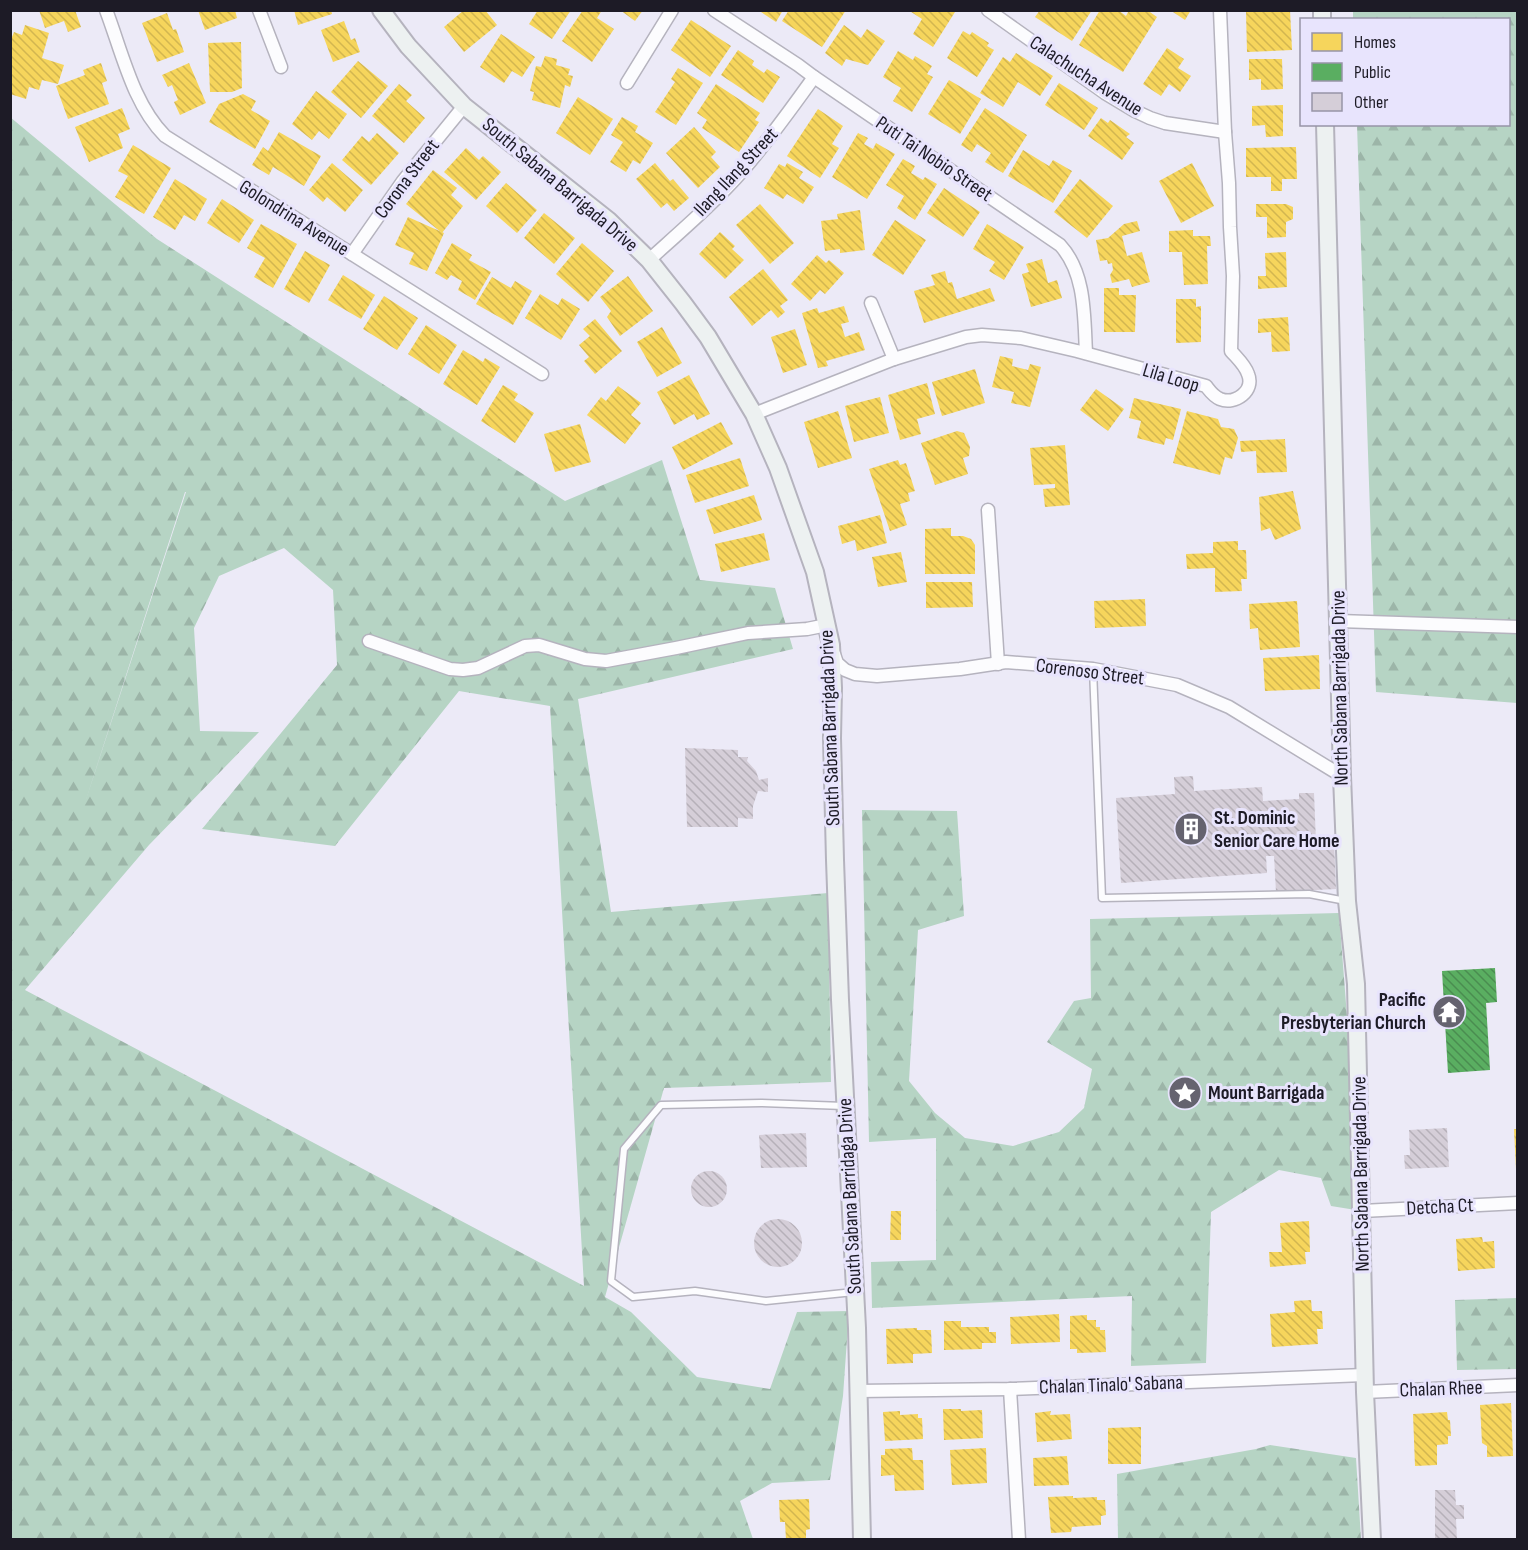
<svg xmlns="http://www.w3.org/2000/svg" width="1528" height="1550" font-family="'Sofia Sans Condensed',sans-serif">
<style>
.forest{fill:url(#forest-firs);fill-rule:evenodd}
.homes{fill:url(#homes-back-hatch)}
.public{fill:url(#public-back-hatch)}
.building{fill:url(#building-back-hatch)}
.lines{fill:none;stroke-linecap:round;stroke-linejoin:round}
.lane-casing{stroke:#b5b3be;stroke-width:9}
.street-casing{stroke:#b5b3be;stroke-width:15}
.secondary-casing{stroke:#b5b3be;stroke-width:20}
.lane{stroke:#fcfcfe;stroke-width:6}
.street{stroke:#fcfcfe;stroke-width:12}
.secondary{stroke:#edf1f1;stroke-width:16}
.labels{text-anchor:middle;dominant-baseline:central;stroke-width:6;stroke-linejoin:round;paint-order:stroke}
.street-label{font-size:20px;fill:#1d1b26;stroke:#e8e4fd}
.poi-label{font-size:20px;font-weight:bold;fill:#1d1b26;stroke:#e8e4fd;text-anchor:start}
</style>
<defs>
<pattern id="forest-firs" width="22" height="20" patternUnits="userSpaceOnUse" patternTransform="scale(1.5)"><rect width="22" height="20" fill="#b6d4c4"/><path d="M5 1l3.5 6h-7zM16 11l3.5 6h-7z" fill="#9cb5a8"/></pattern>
<pattern id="homes-back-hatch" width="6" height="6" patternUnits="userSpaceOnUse" patternTransform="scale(1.5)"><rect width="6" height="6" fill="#f6d55c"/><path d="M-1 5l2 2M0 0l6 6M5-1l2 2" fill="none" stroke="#d2b650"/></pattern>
<pattern id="public-back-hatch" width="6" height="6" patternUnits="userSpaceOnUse" patternTransform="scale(1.5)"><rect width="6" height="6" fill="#5aae61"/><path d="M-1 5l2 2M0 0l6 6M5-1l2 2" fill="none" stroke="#4a8d50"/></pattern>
<pattern id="building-back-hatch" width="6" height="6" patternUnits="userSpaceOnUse" patternTransform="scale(1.5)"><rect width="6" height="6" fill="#d5ced8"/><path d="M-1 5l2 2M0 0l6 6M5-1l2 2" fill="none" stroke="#b6b0b9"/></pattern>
</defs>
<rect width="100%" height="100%" fill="#eceaf7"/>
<g class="forest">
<path d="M1353,11H1517V703L1376,692L1357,125L1508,124V20L1353,19Z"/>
<path d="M10,117L157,239L565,501L662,460L700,580L775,588L793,649L578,699L611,912L828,893L831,1082L664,1088L605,1297L631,1312L697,1377L770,1389L797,1312L849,1311L843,1396L830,1480L772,1483L740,1501L753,1539H11ZM185,492H186L83,809ZM284,548L333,590L337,665L202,829L335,846L459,691L550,706L584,1286L25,990L149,845L259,732L200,731L194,628L219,576Z"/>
<path d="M862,810L957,811L964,916L918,930L909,1081L935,1113L965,1138L1013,1146L1059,1132L1084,1108L1092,1069L1047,1042L1074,1001L1091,998L1090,919L1339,913L1362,1211L1331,1206L1321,1178L1279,1170L1211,1212L1206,1363L1131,1366L1132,1296L872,1308L871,1262L936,1260V1138L869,1142Z"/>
<path d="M1517,1298V1369L1457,1370L1455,1300Z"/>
<path d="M1270,1445L1356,1458L1361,1539H1118L1117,1474L1256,1449Z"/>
</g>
<g class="homes">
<path d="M39,10H75L81,27L68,32L64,21L45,28Z"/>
<path d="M198,10H235L237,18L205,30Z"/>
<path d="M294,10H331L332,14L298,25Z"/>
<path d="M464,10H485L497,25L464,52L444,27Z"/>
<path d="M538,10H571L552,39L529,24Z"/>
<path d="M583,10H602L597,18L614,29L592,62L562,41Z"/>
<path d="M620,10H643L635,21Z"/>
<path d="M758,10H783L776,22Z"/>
<path d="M789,10H846L822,47L782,21Z"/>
<path d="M908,10H952L955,12L933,47L913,34L922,19Z"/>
<path d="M1040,10H1092L1072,41L1035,17Z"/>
<path d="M1100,10H1118L1126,16L1129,10H1147L1157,17L1123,72L1079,45Z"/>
<path d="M1170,10H1191L1185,20Z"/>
<path d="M1290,10L1292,50L1247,52L1246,12Z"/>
<path d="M167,13L173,30L176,29L184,52L157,62L142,23Z"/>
<path d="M691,20L731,46L710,77L671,50Z"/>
<path d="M344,21L351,40L355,38L360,52L333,62L321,30Z"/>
<path d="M25,25L49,33L42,58L64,65L58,84L42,80L39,90L29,87L26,99L10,94V42L14,32L22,35Z"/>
<path d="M844,25L861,38L867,29L885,41L868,65L846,59L842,66L825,53Z"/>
<path d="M963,31L970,35L972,32L989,43L987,46L994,50L977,77L947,58Z"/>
<path d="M501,34L535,57L522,77L512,71L504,83L480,67Z"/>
<path d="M241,42L242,88L232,92H210L208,43Z"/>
<path d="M1167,48L1184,59L1178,68L1191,76L1180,92L1169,84L1161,96L1143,84Z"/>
<path d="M738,50L754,61L752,65L764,73L767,69L780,77L763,103L721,75Z"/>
<path d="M898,51L913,60L915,56L932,66L927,74L933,77L912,112L893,101L901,88L883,77Z"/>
<path d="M1016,53L1053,76L1040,96L1018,82L1003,107L980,93L1003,57L1010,62Z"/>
<path d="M545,56L557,59L556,65L570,69L568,75L573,76L570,87L565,85L560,108L532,100L534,92L530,91L536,66L541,67Z"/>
<path d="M1249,59H1282L1283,89L1261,90V79L1249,80Z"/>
<path d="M358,61L388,86L361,118L331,92Z"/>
<path d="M101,63L107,81L102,83L109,104L68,119L56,86L85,75L83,70Z"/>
<path d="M189,63L206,103L180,115L174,102L178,100L172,85L168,87L162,75Z"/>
<path d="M678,68L703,83L676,125L655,112L675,82L671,79Z"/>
<path d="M949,80L981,99L960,134L928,114Z"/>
<path d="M1059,83L1098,108L1084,130L1045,105Z"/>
<path d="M399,84L412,95L406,101L425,118L404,143L372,116Z"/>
<path d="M716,84L760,113L755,120L759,122L739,152L702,128L707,120L697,113Z"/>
<path d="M316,91L347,114L329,139L319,131L312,140L292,124Z"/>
<path d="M243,94L256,101L251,110L270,121L255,149L209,122L219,104Z"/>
<path d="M578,97L613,119L590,155L556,133Z"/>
<path d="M1283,105V136L1266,137L1265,125L1252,126V106Z"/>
<path d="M122,108L130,129L118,134L123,148L89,162L75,127Z"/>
<path d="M985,108L1027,135L1003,173L985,162L991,153L977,144L972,152L961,145Z"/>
<path d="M818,109L843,126L832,144L839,148L820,178L787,156Z"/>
<path d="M622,117L638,126L635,132L653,143L640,164L633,160L626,172L610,162L623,142L611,135Z"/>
<path d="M1101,118L1108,123L1110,120L1130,134L1126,137L1134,143L1122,160L1088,136Z"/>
<path d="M694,127L716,152L711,157L720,167L698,188L666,153Z"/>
<path d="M279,132L321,156L304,186L273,167L269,175L252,165L263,147L268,151Z"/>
<path d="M377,133L399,153L371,185L342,160L362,136L369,142Z"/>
<path d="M858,133L868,138L864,144L873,149L876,143L895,154L867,199L832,177Z"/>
<path d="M133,145L171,168L144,214L115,197L128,176L118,171Z"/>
<path d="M1296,147L1297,179H1282V191H1271V177H1246V148Z"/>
<path d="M466,148L479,160L483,156L501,172L476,200L444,172Z"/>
<path d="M1023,150L1049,166L1053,160L1072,171L1053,203L1008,176Z"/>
<path d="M903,159L915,166L911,173L923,180L925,177L937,184L915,220L897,208L904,196L886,185Z"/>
<path d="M332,163L363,190L345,212L327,197L323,202L309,190Z"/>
<path d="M655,163L670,181L673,179L689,198L674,211L667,203L661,208L636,179Z"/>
<path d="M787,163L803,172L799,178L814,187L803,204L787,194L783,199L764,188L779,164L785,167Z"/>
<path d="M1192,163L1214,206L1181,223L1159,181Z"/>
<path d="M433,170L457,188L451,195L463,206L442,233L406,204Z"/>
<path d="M175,179L207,199L195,221L184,215L175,230L153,217Z"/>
<path d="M1080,179L1113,206L1087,238L1054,212Z"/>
<path d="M506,183L537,210L517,233L486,206Z"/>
<path d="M944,188L980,212L963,237L927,213Z"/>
<path d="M222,199L254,220L239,243L207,223Z"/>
<path d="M760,204L794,243L770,264L736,225Z"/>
<path d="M1256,204H1286L1293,207V219L1286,222V237L1267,238V217H1256Z"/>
<path d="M860,210L865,250L840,253V249L825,251L821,221L838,219L837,214Z"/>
<path d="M544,213L575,238L554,264L524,238Z"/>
<path d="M408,217L444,233L427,271L409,264L414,253L395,245Z"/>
<path d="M895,220L926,240L903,275L872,255Z"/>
<path d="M1137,221L1140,231L1122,236L1127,256L1142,252L1150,282L1132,287L1129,279L1112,283L1110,275L1113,270L1112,263L1108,264L1107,260L1100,261L1096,240L1108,238L1124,224Z"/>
<path d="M261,224L297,244L273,288L254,277L265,258L247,248Z"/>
<path d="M987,224L1024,247L1004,280L989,271L995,262L973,249Z"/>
<path d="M1193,230V236H1210L1211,246H1207L1208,284L1184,285L1182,252H1169V231Z"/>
<path d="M720,232L735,246L732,249L744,260L725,279L699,254Z"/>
<path d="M452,243L472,255L469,260L491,272L475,300L458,290L462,281L451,275L447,280L435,273Z"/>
<path d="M582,243L614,271L588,302L556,274Z"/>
<path d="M305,251L330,265L309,303L284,289Z"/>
<path d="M1286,252L1287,287L1258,289V276H1266L1265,253Z"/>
<path d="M817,255L826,263L829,260L844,273L825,294L820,290L810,301L791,284Z"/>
<path d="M1042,259L1048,283L1057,280L1062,298L1031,307L1022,274L1029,272L1026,264Z"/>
<path d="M763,269L788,300L780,306L785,312L778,318L771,310L752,326L729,297Z"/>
<path d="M945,271L948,283L952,282L957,299L990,288L995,301L924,323L914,291L935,285L931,275Z"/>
<path d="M343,275L375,295L361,319L328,300Z"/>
<path d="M628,276L653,311L620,336L607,317L611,311L600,297Z"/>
<path d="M492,277L511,288L515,281L532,291L513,325L476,304Z"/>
<path d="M1104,288H1119V295H1136L1135,332H1104Z"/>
<path d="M540,294L558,305L562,298L580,309L561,340L525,318Z"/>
<path d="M384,296L418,318L397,350L363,329Z"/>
<path d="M1176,299H1196V307L1201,306V342L1176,343Z"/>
<path d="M844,306L849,322L841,324L845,337L859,332L865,350L826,361L828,366L818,368L802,313L817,308L819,313Z"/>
<path d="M1288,317L1290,351L1272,352L1271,332L1258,333V319Z"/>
<path d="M595,319L622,351L595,374L584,361L589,357L579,345L590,336L583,329Z"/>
<path d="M426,325L457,345L439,374L408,354Z"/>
<path d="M662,327L682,363L657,377L637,342Z"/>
<path d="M795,329L807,365L783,373L771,337Z"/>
<path d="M463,350L483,362L485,358L500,367L477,405L443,384Z"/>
<path d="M1000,356L1013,359L1012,366L1028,370L1030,364L1041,367L1030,407L1011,403L1014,392L992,387Z"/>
<path d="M975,369L985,403L942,416L932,382Z"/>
<path d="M689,375L710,414L697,420L694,414L674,425L657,392Z"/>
<path d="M927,383L935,414L917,419L921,434L900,440L888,395Z"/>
<path d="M503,385L518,394L514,400L534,413L515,443L481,421Z"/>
<path d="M618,386L641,403L631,415L641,423L625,444L587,415L601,397L606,401Z"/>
<path d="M1096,389L1124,409L1108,431L1080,410Z"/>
<path d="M880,397L889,433L854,442L845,406Z"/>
<path d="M1134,398L1181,409L1173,440L1166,438L1164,445L1137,438L1141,421L1129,418Z"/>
<path d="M838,411L852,458L818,468L804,422Z"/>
<path d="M1187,411L1218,419L1221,427L1234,429L1238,438L1232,459L1225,457L1220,475L1173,463Z"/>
<path d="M721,422L733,444L683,470L672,447Z"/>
<path d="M580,424L591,462L555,472L544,434Z"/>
<path d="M957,431L964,433L970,447L969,456L963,458L968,474L935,485L921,443Z"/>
<path d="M1285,439L1287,472L1257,473L1256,451L1241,452L1240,441Z"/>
<path d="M1065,445L1070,505L1045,507L1043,489L1055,488V484L1034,485L1030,448Z"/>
<path d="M740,458L749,486L695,503L686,475Z"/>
<path d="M898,460L900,465L906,463L915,491L908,493L910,501L900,504L907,525L890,531L869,469Z"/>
<path d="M1293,491L1301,529L1275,540L1270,528L1261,531L1259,497Z"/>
<path d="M754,495L762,520L714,534L706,510Z"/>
<path d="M880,515L887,543L857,551L855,540L842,544L838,526Z"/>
<path d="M951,528V536H963L971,539L975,545V574H925V529Z"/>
<path d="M764,533L770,560L721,572L715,544Z"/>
<path d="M1238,541V550H1246L1247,579H1241L1242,591L1215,592V568L1187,569L1186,554L1213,553V542Z"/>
<path d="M901,552L907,582L878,587L872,557Z"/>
<path d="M926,582H972L973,607L926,608Z"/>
<path d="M1145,599L1146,626L1095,628L1094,601Z"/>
<path d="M1297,601L1300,647L1260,650L1258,628L1250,629L1249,604Z"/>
<path d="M1319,655L1320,689L1265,691L1263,658Z"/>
<path d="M1514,1129H1518V1169H1516Z"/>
<path d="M891,1211H901V1240H890Z"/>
<path d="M1309,1221L1310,1252H1305L1306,1264L1270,1267L1269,1252H1282L1280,1223Z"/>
<path d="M1482,1237L1483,1242L1494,1241L1495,1268L1458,1271L1456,1239Z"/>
<path d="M1311,1300L1312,1311H1322L1323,1329H1317L1318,1344L1272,1347L1270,1314L1295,1312L1294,1301Z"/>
<path d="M1059,1314L1060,1342L1011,1344L1010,1317Z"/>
<path d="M1087,1315V1320H1096V1327H1100V1330H1105L1106,1352L1077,1353V1349H1070V1316Z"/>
<path d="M944,1321H961V1327H989V1332H996V1343H982V1349L944,1350Z"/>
<path d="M917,1328V1330H931L932,1353L913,1354V1363L887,1364L886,1329Z"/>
<path d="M1511,1403L1513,1456L1487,1457V1446L1482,1443L1480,1405Z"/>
<path d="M943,1409H961V1411L982,1410L983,1438L944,1440Z"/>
<path d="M900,1411V1415L918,1414V1418H922L923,1439L885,1441L883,1412Z"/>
<path d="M1051,1411L1050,1415L1070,1414L1072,1439L1037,1442L1035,1413Z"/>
<path d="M1447,1412L1448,1420H1450L1451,1436H1448V1444L1437,1445V1465L1415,1466L1413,1414Z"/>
<path d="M1141,1427V1464H1108V1428Z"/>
<path d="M912,1448L913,1460H923L924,1490L895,1491L894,1475L881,1476V1455H885V1449Z"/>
<path d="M986,1448L987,1483L952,1485L950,1450Z"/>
<path d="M1067,1456L1069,1485L1034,1486L1033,1458Z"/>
<path d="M1073,1496V1498L1097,1497V1500H1105L1106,1515L1101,1516V1525L1072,1527L1071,1532L1051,1533L1048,1497Z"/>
<path d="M809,1499L810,1529L806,1530V1540H786L785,1522H780L779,1500Z"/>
</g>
<path class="public" d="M1495,968L1497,1002L1486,1003L1490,1070L1448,1073L1442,971Z"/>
<g class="building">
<path d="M685,748L738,750V757H748L747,761L756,771L759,780L768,778V792L758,791L753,806V819L738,818V827H687Z"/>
<path d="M1193,776L1194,791L1262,787L1263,801L1299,799V793H1314L1316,842L1334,841L1336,889L1276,892L1274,856H1266L1267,873L1121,883L1116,798L1175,794L1174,777Z"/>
<path d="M1447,1128L1449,1167L1405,1169L1404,1155H1410L1409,1130Z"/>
<path d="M806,1133L807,1167L761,1168L759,1135Z"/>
<circle cx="709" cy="1189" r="18"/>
<circle cx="778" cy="1243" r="24"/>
<path d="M1435,1490H1455L1456,1505H1464V1519H1456L1457,1540H1435Z"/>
</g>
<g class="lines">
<g class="lane-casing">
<g id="lane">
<path d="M1093,669L1102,898L1309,894L1346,901"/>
<path d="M844,1106L761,1103L661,1105L624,1149L611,1281L633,1297L695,1291L766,1301L854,1292"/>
</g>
</g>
<g class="street-casing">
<g id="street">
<path d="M106,10C122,52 133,104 165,136L542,374"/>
<path d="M259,10L281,67"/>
<path d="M714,10L798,65L814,77L1060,245C1086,273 1084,317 1086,353"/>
<path d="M988,10L1105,93L1135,111L1150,118L1165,123L1225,132"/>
<path d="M627,83L672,10"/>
<path d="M352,254L403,181L464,106"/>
<path d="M649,260C681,231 715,202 743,170C769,140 791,109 814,77"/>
<path d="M871,303L894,359"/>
<path d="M754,414L894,359L966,337L982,335L1021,338L1077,351L1206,386C1210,391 1213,396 1220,399C1235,405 1255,391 1248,374C1245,365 1237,358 1231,351L1233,276L1230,227L1229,183L1225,132L1220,10"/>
<path d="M988,510L998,664"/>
<path d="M1339,621L1518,627"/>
<path d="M369,641L450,669L463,670L478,668L525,646L539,645L585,659L606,661L676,648L748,633L807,629L827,625"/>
<path d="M834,654L837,663L845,670L855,674L877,676L960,669L1006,662L1093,669L1177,685L1229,707L1342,776"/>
<path d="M1362,1211L1518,1203"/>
<path d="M1010,1389L1019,1540"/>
<path d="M858,1391L1010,1389L1364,1375"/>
<path d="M1365,1392L1518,1385"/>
</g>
</g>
<g class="secondary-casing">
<g id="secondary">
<path d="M381,10L408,46L464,106L608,220L649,260L683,303L708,337L754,414L778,468L815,572L831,645L833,688L832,738L835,860L840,1000L857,1328L862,1540"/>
<path d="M1322,10V20"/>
<path d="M1325,124L1342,776L1347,901L1356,984L1365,1392L1372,1540"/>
</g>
</g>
<use href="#lane" class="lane"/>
<use href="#street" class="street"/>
<use href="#secondary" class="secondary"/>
</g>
<defs>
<g id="building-disc" transform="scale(1.725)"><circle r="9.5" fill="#65636f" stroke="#e8e4fd"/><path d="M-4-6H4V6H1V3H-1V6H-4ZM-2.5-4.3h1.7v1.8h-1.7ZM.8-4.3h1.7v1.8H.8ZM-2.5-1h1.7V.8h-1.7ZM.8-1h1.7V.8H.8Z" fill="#fff"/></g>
<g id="temple-disc" transform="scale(1.725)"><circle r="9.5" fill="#65636f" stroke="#e8e4fd"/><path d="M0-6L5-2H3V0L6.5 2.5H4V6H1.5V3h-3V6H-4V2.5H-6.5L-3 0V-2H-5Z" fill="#fff"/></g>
<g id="sight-disc" transform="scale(1.725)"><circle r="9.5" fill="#65636f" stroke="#e8e4fd"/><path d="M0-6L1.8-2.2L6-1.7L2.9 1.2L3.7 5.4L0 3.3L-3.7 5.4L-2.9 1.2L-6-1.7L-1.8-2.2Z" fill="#fff"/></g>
</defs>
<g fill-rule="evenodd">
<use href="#building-disc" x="1191" y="829"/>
<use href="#temple-disc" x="1449" y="1012"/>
<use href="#sight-disc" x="1185" y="1093"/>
</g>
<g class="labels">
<g class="street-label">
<text transform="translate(1086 76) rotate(33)">Calachucha Avenue</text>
<text transform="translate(934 159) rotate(34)">Puti Tai Nobio Street</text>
<text transform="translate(736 172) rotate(-47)">Ilang Ilang Street</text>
<text transform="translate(407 179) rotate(-53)">Corona Street</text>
<text transform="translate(560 185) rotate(40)">South Sabana Barrigada Drive</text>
<text transform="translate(294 218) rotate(32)">Golondrina Avenue</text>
<text transform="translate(1171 378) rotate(17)">Lila Loop</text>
<text transform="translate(1090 672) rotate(7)">Corenoso Street</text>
<text transform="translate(1340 688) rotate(-91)">North Sabana Barrigada Drive</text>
<text transform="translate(830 728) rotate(-92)">South Sabana Barrigada Drive</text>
<text transform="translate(1361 1174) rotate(-91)">North Sabana Barrigada Drive</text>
<text transform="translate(850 1196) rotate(-93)">South Sabana Barridaga Drive</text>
<text transform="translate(1440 1207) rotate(-3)">Detcha Ct</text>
<text transform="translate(1111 1385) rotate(-2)">Chalan Tinalo' Sabana</text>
<text transform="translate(1441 1389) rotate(-2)">Chalan Rhee</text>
</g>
<g class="poi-label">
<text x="1214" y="818">St. Dominic<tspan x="1214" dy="23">Senior Care Home</tspan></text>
<text x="1426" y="1000" text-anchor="end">Pacific<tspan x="1426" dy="23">Presbyterian Church</tspan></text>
<text x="1208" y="1093">Mount Barrigada</text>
</g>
</g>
<rect width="1528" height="1550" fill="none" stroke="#1d1b26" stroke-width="24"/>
<rect x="1300" y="18" width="210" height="108" fill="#e8e4fd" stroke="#9794a7" stroke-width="1.5"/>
<rect x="1312" y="33" width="30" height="18" fill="#f6d55c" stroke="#9794a7" stroke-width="1.5"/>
<text x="1354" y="48" font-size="18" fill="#1d1b26">Homes</text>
<rect x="1312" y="63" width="30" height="18" fill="#5aae61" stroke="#9794a7" stroke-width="1.5"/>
<text x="1354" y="78" font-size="18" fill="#1d1b26">Public</text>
<rect x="1312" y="93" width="30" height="18" fill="#d5ced8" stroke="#9794a7" stroke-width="1.5"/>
<text x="1354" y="108" font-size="18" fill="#1d1b26">Other</text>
</svg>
